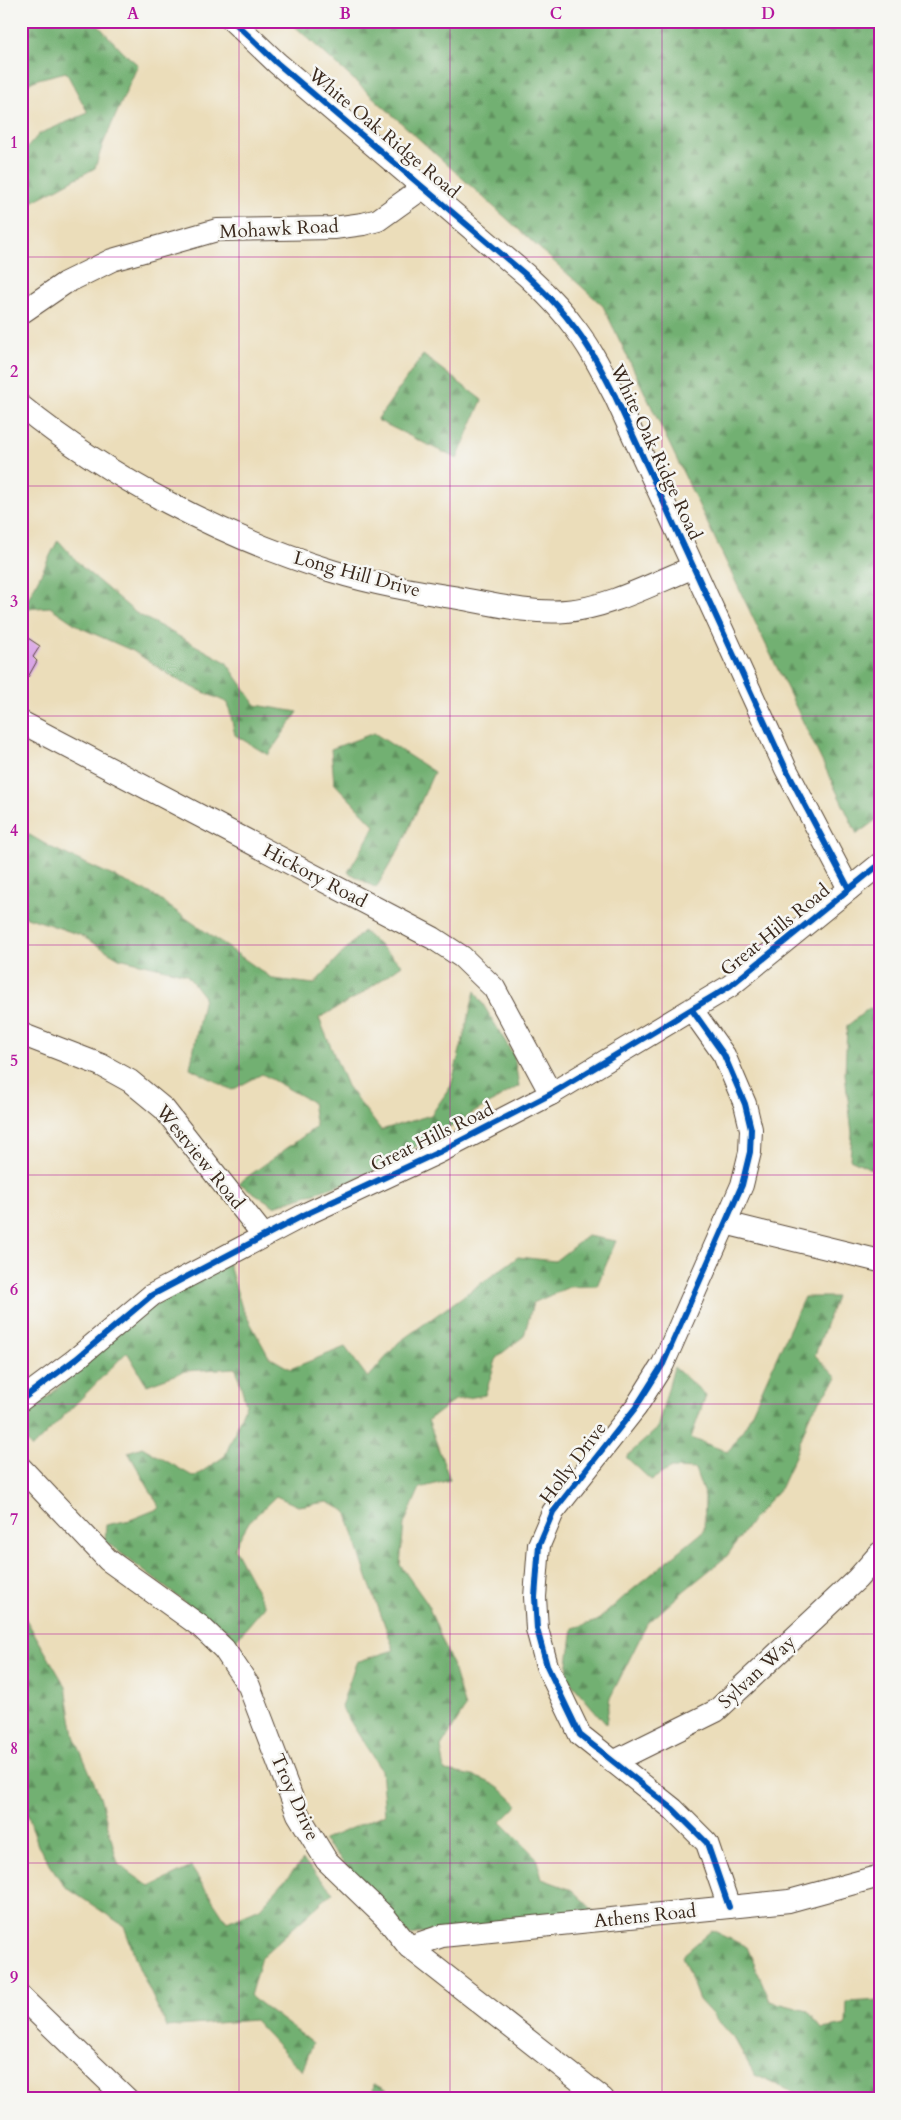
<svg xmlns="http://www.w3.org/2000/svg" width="901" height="2120" font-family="Cardo,serif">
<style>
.forest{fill:url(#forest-firs);stroke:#566d48}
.building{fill:#d9a5e6}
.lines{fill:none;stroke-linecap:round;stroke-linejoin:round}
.minor-casing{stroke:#554535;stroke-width:24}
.minor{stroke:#fff;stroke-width:22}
.cycleway-casing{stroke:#f6f6f2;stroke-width:9}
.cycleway{stroke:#0057b8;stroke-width:6}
.grid{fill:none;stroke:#b5179e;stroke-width:1;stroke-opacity:0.55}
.labels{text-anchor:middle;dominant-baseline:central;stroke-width:5;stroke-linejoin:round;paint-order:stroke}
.street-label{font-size:19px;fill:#3b2a1e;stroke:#f6f6f2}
.neatline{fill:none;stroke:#b5179e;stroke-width:2}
.grid-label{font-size:16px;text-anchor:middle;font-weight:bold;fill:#b5179e}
</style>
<defs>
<pattern id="forest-firs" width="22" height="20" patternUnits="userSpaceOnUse" patternTransform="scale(1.25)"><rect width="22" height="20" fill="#72b072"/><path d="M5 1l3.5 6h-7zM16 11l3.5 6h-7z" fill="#5f8f5d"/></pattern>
</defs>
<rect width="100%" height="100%" fill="#f6f6f2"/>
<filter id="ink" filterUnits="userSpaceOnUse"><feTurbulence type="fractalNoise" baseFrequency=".02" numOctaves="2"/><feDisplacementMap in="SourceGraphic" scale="10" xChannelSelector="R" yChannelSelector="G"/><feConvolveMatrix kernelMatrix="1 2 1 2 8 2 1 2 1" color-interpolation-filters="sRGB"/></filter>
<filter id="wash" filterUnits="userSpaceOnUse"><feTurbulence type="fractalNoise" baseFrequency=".0096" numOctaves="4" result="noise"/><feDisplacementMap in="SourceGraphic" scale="20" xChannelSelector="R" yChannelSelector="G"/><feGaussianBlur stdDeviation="1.12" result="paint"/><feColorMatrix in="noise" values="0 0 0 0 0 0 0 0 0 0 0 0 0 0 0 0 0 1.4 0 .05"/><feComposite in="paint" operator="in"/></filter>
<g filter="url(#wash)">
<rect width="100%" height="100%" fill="#ebddba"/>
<g class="forest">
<path d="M21,21H94L122,51L138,65L103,144L95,168L21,208V155L39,134L88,113L66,72L38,79L21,87Z"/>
<path d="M289,21H880V817L857,834L603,306Z"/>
<path d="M423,355L482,400L457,459L377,420Z"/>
<path d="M58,540L83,568L136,613L226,662L256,705L298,712L268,755L235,735L228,703L181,682L133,651L81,628L50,607L23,609Z"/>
<path d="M374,733L434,772L402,844L376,888L348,872L375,826L334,783L331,749Z"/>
<path d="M21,830L52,848L150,893L273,979L314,984L363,931L402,965L360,995L319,1018L347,1086L381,1130L431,1115L451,1086L475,991L514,1056L519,1086L364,1177L274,1206L239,1183L316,1127L312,1102L262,1074L232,1090L190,1068L204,997L186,974L119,958L80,935L24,916L27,888L21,885Z"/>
<path d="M868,1009L880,1011V1173L850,1159L852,1133L845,1074L847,1026Z"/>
<path d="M587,1236L616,1241L597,1286L569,1287L533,1303L524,1336L497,1357L485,1395L455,1400L428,1420L450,1480L420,1488L404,1524L400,1565L427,1603L452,1664L465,1708L441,1747L445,1771C479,1776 494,1780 518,1805L501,1822L536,1857L542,1879L572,1890L594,1911L409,1935L323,1840L385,1814L381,1770L341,1707L356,1662L394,1650L367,1577L346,1511L328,1502L298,1506L276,1496L249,1522L234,1548L265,1606L235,1641L105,1541L106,1525L130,1520L160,1508L128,1452L142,1447L194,1477L225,1456L246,1404L236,1368L185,1371L147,1385L127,1352L32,1448L21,1434V1421L141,1313L228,1262L242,1308L269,1357L290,1369L345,1347L368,1378L399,1342L518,1257L555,1261Z"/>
<path d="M804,1297H836L815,1355L837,1378L810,1414L795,1456L781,1487L752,1520L727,1556L685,1590L647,1624L610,1698L606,1724L566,1677L573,1628L597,1621L626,1595L704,1531L705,1497L695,1469L671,1468L651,1480L626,1457L657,1429L674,1367L706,1395L691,1438L728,1452L746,1425Z"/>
<path d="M21,1611L66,1687L74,1736L100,1796L118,1864L150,1887L191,1867L227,1922L260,1908L303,1860L333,1892L261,1957L250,1996L313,2043L302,2071L254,2020L167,2027L139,1968L124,1926L64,1886L38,1846L21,1793Z"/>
<path d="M712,1930L747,1947L770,2001L808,2011L822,2029L846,2025L847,2002L880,2000V2096L876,2099H796L793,2092L755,2075L734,2038L699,2000L682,1956Z"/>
<path d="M374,2084L402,2099H372Z"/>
</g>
<g id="blocks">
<path class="building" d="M28,638L40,646L33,657L37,661L28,677L21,673V651Z"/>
</g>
</g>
<g filter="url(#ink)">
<use href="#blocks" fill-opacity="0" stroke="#554535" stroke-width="1"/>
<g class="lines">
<g class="minor-casing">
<g id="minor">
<path d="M233,21L277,63L526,275C542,290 558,305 571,323C589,345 602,371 615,396L786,769L849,889"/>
<path d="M21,313L65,283L112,260L217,230L334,228L363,224L378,220L424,187"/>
<path d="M21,406C111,479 222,537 332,571C373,584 416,591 458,598C492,604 530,614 566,611C608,608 654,583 694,567"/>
<path d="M21,722L433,938L462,957L494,988L551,1094"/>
<path d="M692,1010L724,1055L745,1104L751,1129L750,1152L742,1185L663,1364L636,1407L553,1512L539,1545L535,1597L537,1629L547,1666L580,1735L673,1809L707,1843L729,1907"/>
<path d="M21,1034L101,1065L130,1081L164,1109L264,1236"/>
<path d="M725,1223L880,1261"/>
<path d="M21,1400L76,1359L152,1295L306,1214L439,1152L551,1094L730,986L880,864"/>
<path d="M21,1468L108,1560L200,1626L224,1649L249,1686L298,1814L326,1860L386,1918L409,1947L603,2099"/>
<path d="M613,1762L716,1711L857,1579L880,1553"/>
<path d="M409,1947L442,1936L789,1901L880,1876"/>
<path d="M21,1997L127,2099"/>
</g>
</g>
<use href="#minor" class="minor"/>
<g class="cycleway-casing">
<g id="cycleway">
<path d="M233,21L277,63L526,275C542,290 558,305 571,323C589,345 602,371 615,396L786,769L849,889"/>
<path d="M692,1010L724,1055L745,1104L751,1129L750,1152L742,1185L663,1364L636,1407L553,1512L539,1545L535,1597L537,1629L547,1666L580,1735L673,1809L707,1843L729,1907"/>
<path d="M21,1400L76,1359L152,1295L306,1214L439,1152L551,1094L730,986L880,864"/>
</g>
</g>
<use href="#cycleway" class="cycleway"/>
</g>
</g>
<path class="grid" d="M239,21V2099M450,21V2099M662,21V2099M21,257H880M21,486H880M21,716H880M21,945H880M21,1175H880M21,1404H880M21,1634H880M21,1863H880"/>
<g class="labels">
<g class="street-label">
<text transform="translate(384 133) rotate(40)">White Oak Ridge Road</text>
<text transform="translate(279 229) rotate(-3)">Mohawk Road</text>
<text transform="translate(656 452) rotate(65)">White Oak Ridge Road</text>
<text transform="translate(357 574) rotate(15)">Long Hill Drive</text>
<text transform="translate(315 876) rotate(28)">Hickory Road</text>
<text transform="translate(775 930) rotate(-39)">Great Hills Road</text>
<text transform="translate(432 1137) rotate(-26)">Great Hills Road</text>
<text transform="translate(200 1157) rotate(51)">Westview Road</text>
<text transform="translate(573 1463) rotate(-53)">Holly Drive</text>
<text transform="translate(757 1672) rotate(-43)">Sylvan Way</text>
<text transform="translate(295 1797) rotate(66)">Troy Drive</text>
<text transform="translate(645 1916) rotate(-6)">Athens Road</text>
</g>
</g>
<rect width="901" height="2120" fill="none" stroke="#f6f6f2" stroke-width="55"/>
<rect x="28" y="28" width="846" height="2064" class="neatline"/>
<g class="grid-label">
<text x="133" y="19">A</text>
<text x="345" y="19">B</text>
<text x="556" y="19">C</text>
<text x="768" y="19">D</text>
<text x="14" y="148">1</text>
<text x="14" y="377">2</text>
<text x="14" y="607">3</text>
<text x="14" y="836">4</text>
<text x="14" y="1066">5</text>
<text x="14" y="1295">6</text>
<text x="14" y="1525">7</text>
<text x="14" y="1754">8</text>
<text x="14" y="1983">9</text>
</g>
</svg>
